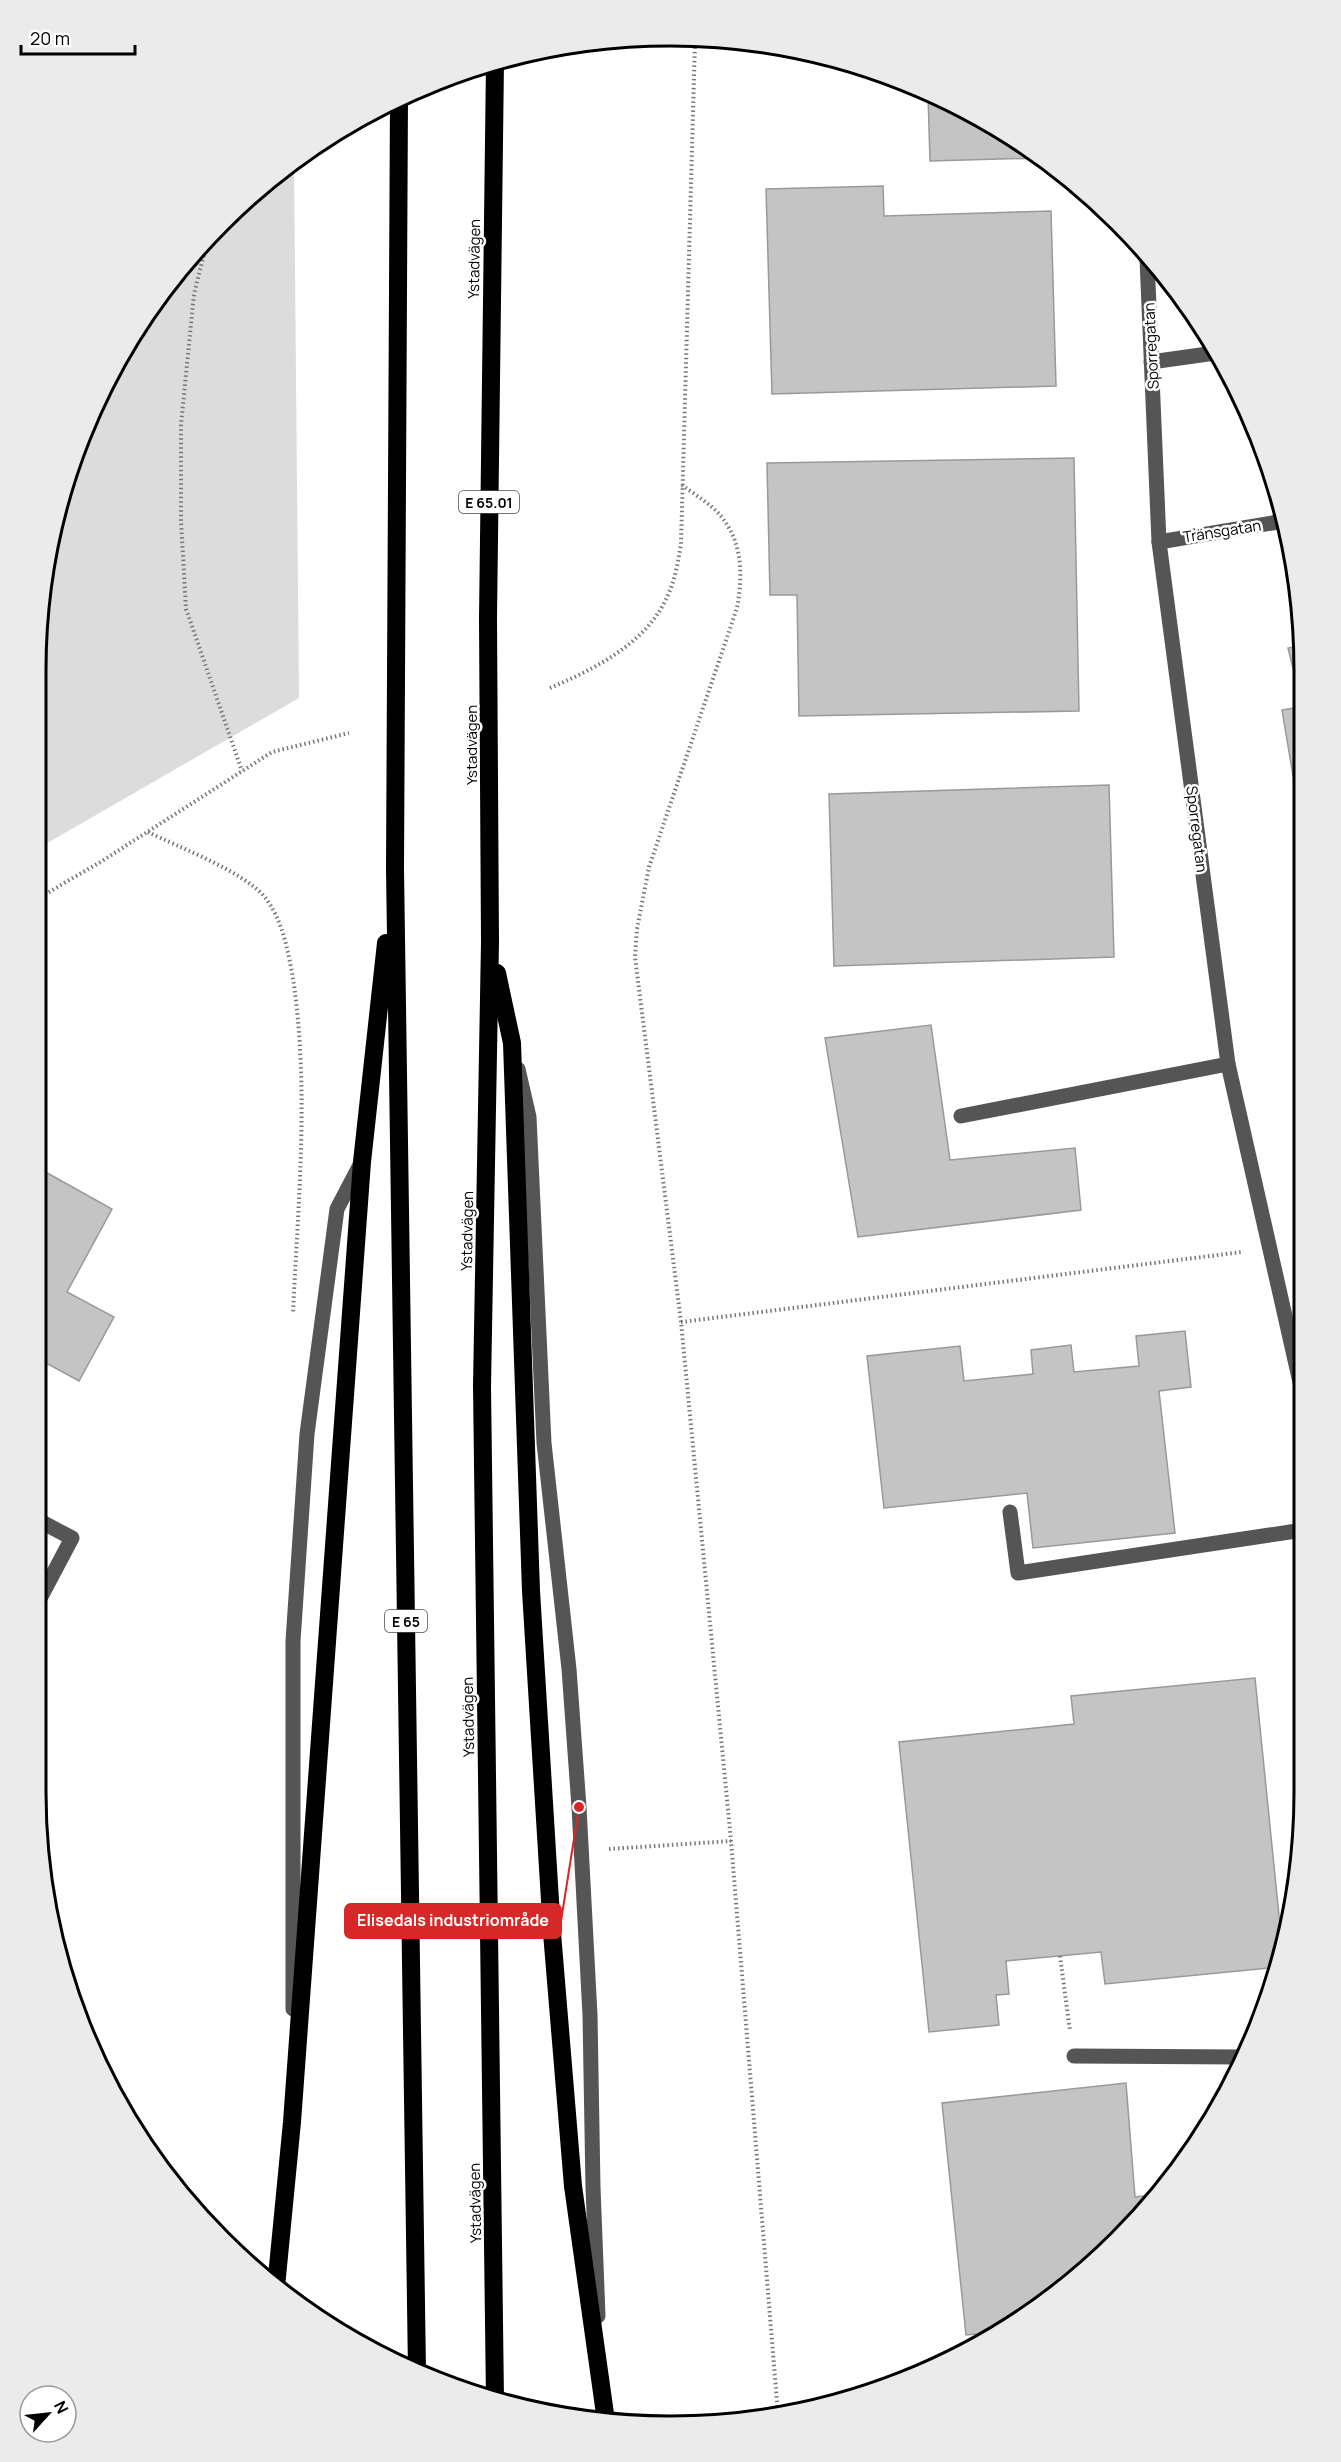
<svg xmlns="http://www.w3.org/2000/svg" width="1341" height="2462" font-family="Manrope,sans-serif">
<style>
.green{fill:#dcdcdc}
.building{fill:#c4c4c4;stroke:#999;stroke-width:1.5}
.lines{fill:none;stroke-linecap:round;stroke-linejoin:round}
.path{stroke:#777;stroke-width:4;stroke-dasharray:1.5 3;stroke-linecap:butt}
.minor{stroke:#555;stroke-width:15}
.highway{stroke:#000;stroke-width:18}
.labels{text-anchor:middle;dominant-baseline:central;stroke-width:5;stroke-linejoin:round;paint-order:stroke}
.shield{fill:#fff;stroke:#4c4c4c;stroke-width:1.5}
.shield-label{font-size:14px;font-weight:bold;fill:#000}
.street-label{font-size:15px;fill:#000;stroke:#fff}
.rim{fill:none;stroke:#000;stroke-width:3}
.leader{fill:none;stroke:#d62828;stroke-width:2}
.callout-dot{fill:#d62828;stroke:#fff;stroke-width:2}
.callout{fill:#d62828;stroke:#d62828;stroke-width:2}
.callout-label{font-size:16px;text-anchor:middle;font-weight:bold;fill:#fff}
</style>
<rect width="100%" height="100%" fill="#fff"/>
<path class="green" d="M294,161L299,698L37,849V629L58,506L121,354L193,252L284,167Z"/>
<g class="building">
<path d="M928,94L987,121L1039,158L930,161Z"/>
<path d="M883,186L884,216L1051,211L1056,386L772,394L766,189Z"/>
<path d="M1074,458L1079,711L799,716L797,595H770L767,463Z"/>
<path d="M1300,646V696L1288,648Z"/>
<path d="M1300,707V817L1282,710Z"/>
<path d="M1109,785L1114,957L834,966L829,794Z"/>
<path d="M931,1025L950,1160L1075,1148L1081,1210L858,1237L825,1038Z"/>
<path d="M40,1169L112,1209L67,1292L114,1317L79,1381L37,1358V1175Z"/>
<path d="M1185,1331L1191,1387L1159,1391L1175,1533L1033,1548L1027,1493L884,1508L867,1356L960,1346L964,1381L1033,1374L1031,1350L1071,1345L1074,1372L1139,1366L1136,1336Z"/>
<path d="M1255,1678L1283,1955L1279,1967L1105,1984L1101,1952L1006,1961L1009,1994L996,1995L999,2025L929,2032L899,1742L1074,1724L1071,1696Z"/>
<path d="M1126,2083L1135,2197L1159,2194L1089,2268L1023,2319L1000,2332L966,2335L942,2103Z"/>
</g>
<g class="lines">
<g class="path">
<path d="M208,238L194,294L181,425V521L186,609L242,771"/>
<path d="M682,485C694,494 709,503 719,514C743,541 743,575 737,608L649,867L637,929L635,957L681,1322L731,1841L778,2414"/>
<path d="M550,688C594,669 646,644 667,597C675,581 678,562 681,544L695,40"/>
<path d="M148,832C179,847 241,871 263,895C283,918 289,955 294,985C309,1095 298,1203 293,1313"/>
<path d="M37,899L102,861L272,752L349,733"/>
<path d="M681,1322L1242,1252"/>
<path d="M609,1849L731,1841"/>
<path d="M1060,1956L1070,2031"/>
</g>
<g class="minor">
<path d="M1147,259L1159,542L1228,1064L1302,1391"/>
<path d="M1151,362L1215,353"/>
<path d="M1159,542L1284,521"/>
<path d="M518,1069L529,1117L544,1443L569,1669L579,1807L590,2015L593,2187L598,2316"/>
<path d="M961,1116L1228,1064"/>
<path d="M1010,1512L1018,1573L1303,1530"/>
<path d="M36,1606L72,1538L36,1519"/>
<path d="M293,2009V1641L307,1434L337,1209L360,1165"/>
<path d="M1074,2056L1242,2057"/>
</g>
<g class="highway">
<path d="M399,98L395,869L417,2372"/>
<path d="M497,973L512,1043L531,1591L552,1933L573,2186L606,2421"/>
<path d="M276,2287L292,2122L362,1162L386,943"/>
<path d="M495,2400L482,1386L490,942L488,619L495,62"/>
</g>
</g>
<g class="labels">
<g class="shield">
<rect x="459" y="491" width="60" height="22" rx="4.5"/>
<rect x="385" y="1610" width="42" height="22" rx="4.5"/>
</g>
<g class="shield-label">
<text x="489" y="502">E 65.01</text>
<text x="406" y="1621">E 65</text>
</g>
<g class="street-label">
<text transform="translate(474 259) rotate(-89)">Ystadvägen</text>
<text transform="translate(1151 346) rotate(-93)">Sporregatan</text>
<text transform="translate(1222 531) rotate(-9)">Tränsgatan</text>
<text transform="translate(471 745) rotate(-90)">Ystadvägen</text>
<text transform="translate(1197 829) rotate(83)">Sporregatan</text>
<text transform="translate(467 1231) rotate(-89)">Ystadvägen</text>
<text transform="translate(468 1717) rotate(-91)">Ystadvägen</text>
<text transform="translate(475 2203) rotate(-91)">Ystadvägen</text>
</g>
</g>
<path d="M0 0H1341V2462H0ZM670 46H670A624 624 0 0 1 1294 670V1792A624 624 0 0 1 670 2416H670A624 624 0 0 1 46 1792V670A624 624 0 0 1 670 46Z" fill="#ebebeb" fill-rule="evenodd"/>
<path class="rim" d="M670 46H670A624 624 0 0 1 1294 670V1792A624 624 0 0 1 670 2416H670A624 624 0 0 1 46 1792V670A624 624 0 0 1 670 46Z"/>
<path class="leader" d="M579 1807L561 1921"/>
<circle class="callout-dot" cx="579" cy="1807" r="6"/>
<rect class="callout" x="345" y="1904" width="216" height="34" rx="6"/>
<g class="callout-label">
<text x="453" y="1926">Elisedals industriområde</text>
</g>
<g transform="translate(48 2414) rotate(63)"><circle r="28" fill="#ffffff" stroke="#999999" stroke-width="1.5"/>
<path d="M0-4.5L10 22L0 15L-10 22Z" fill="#000000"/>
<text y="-9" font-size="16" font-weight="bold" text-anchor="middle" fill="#000000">N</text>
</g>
<path d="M21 45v9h114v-9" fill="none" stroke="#000000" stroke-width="3"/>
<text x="30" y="45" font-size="18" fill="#000000" stroke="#ffffff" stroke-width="4.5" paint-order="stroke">20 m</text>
</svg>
